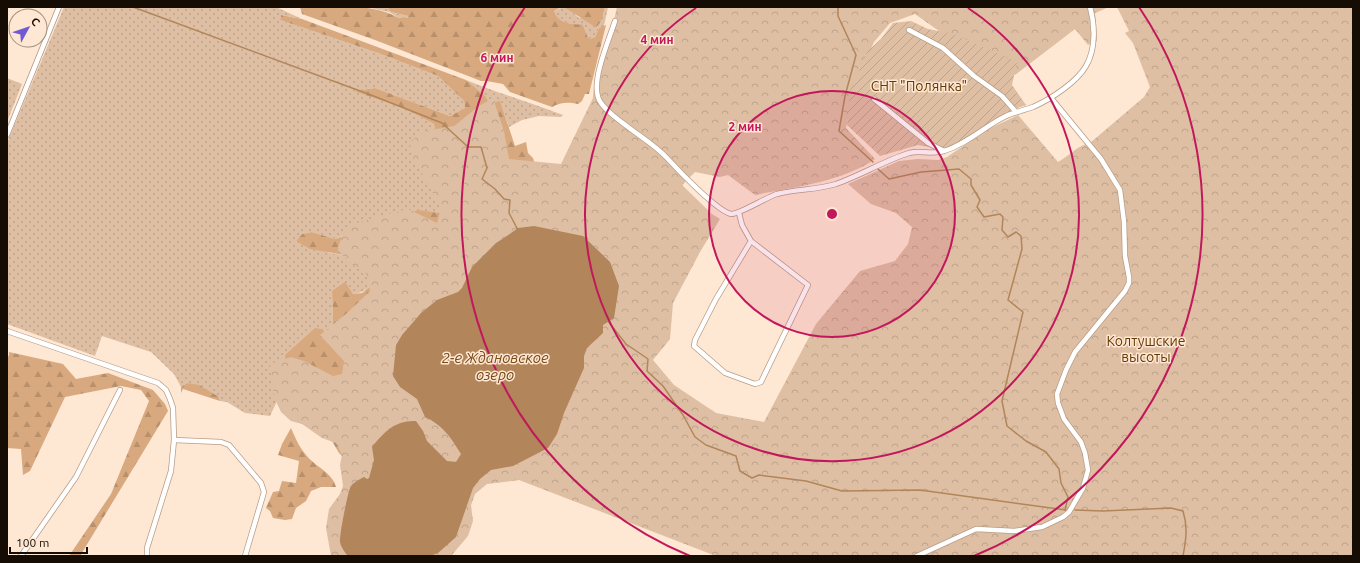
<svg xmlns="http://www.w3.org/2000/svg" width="1360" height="563" font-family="Ubuntu,sans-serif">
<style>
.grass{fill:url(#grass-dots)}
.forest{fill:url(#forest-firs)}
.park{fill:url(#park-crowns)}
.garden{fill:url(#garden-furrows)}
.water{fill:#b2855a}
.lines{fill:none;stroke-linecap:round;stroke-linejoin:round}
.stream{stroke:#b2855a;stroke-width:1.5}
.minor-casing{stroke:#b89d86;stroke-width:6}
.minor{stroke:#fff;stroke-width:4.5}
.ring{fill:none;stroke:#c2185b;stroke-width:2}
.labels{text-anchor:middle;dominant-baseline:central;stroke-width:3;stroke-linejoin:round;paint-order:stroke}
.park-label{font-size:14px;fill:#663a02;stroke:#fee7d3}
.water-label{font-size:15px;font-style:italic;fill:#774a18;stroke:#fee7d3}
.centre{fill:#c2185b;stroke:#fee7d3;stroke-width:2}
.ring-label{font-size:12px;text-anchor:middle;font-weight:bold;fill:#c2185b;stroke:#fee7d3;stroke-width:3;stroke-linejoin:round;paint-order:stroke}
</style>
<defs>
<pattern id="grass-dots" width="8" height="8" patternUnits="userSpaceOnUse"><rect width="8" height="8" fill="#debfa3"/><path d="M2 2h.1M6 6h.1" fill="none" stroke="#bea38b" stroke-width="1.8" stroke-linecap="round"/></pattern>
<pattern id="forest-firs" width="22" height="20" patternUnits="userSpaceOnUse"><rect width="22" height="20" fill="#d8a97e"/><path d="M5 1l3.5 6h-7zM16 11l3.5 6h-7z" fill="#b8906b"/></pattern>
<pattern id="park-crowns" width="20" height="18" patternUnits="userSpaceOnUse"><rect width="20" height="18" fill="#debfa3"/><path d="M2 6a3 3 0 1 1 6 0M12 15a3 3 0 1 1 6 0" fill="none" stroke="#bea38b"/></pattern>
<pattern id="garden-furrows" width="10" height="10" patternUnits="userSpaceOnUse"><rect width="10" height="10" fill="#debfa3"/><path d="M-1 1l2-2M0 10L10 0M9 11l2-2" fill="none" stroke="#bea38b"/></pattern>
</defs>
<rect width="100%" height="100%" fill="#fee7d3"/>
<g class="grass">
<path d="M64,7H276L302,19L281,15L280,20L378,53L438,76L464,101L465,108L450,116L375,88L355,91L405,109L434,124L446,214H438L354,231L335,239L312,232L302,234L296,241L330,253L350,256L371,271L374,283C357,298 354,294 332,291L333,324L287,380L270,416L245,413L227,402L220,401L219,397L187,383L181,387L174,374L151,352L102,336L95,356L7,324V143Z"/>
<path d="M367,7H387L391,12L408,16V18L404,17L399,18L389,12Z"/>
<path d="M563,7L568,8L579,18L603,16L605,7H608L604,26L599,28L595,37L590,39C585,35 586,29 582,24C570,25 558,23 554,11Z"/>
<path d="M7,78L22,84L7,122Z"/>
<path d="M466,80C498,93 531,103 563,115L561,117L539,116L522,120L509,127L500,102L490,104Z"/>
</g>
<g class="forest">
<path d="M300,7C332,7 371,2 399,18L404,17L408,18V16L391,12L387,7H605C603,15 602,23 596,27C591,25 565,7 563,7C560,7 556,10 554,11C558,23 571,25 582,24C586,29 585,35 590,39L595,37L599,28L606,25L589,94H585L582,101L578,104C568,102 561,102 552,107L510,92L503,84L487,81H481L375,40L302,14Z"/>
<path d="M281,15L302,19L466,80L485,96L490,104L500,101L515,146L526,142L528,153L533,158L537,171L350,464L339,453L332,441L309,426L297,422L287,380L285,355L315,328L321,329L326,333L333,324L332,291L345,282L353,294L362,293L374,283L371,271L350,256L310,249L296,241L302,234L312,232L335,239L418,210L446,214L434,124L405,109L354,91L375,88L450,116L465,108L464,101L438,76L378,53L280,20Z"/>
<path d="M9,352L63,364L76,379L108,373L153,390L165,404L168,411L80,556H69L111,494L149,401L141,390L121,386L65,397L30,471L23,475L21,449L7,448V359L9,355Z"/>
<path d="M187,383L199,385L219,397L220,401L183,389L181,393V387Z"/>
<path d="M291,428C296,440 302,453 313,462C322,470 333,475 336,487H321L311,491L306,501L296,508L292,519L285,520L273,518L270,511L266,508L273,492L279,491L282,481L296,483L299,461L278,455L282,444Z"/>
</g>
<path class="park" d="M617,7H1109L1095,13L1097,41L1088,45L1075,29L1015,75L992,54L983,62L915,14L890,23L874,42L855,86L846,128L875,159C842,182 794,187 755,195L728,175L720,177L695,172L682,185L712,214L720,219L700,252L673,303L670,339L653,360L674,385L716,413L764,422L816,324L860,271L895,261L908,244L912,227L896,213L871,204L848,184L899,161L918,159L938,160L947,157L987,130L1018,115L1058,162C1069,156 1078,145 1090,143L1144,97L1150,87L1133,43L1125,33L1129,31L1117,7H1353V556H716L519,480L487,484L475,494L471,505L473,521L468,536L451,556H331L326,528L329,509L340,494L343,486L340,465L342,455L336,443L322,438L302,424L291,421L281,412L274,397L270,364L291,357L304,361L333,376L342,374L344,361L320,335L347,313L370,291L366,273L350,263L337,249L345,230L359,222L408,209L437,223L441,208L416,163L409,142L425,131L454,126L479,106L493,98L504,131L509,159L561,164L593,98L594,85L612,29Z"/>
<path class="garden" d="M911,21L928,29L954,34L1017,62L1012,85L1026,105L1012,110L946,150L918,145L880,156L847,125L850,90L863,63L867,52L881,39L893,23Z"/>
<path class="water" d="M534,226L583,236L610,262L619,286L614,318L603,325V333L587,348L584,356V368L564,413L557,434L548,448L513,466L491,470L480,479L473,488L456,537L438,553L430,556H348C345,553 341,547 340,542C339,537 348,490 351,486C354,482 360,479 364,477L367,479L369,478L374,460L372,447C384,432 395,420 416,421L423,431L427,441L447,461L456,462L461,454C451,438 443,425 425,417L417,399L400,387L393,376L396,345L402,335L421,313L437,300L458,292L462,288L472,267L496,243L504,238L518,228Z"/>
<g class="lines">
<g class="stream">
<path d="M133,7L371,95L442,123L468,147H481L487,168L482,179L495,189L504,199L510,200L509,213L518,230"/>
<path d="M838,7V16L856,55L845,96L839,131L873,162"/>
<path d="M878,169L889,179L921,172L959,169L971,179V185L980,200L977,207L984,217L1000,214L1003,217L1002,230L1008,237L1016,232L1021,236L1022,249L1008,300L1023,312L1002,401L1007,426L1026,441L1046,452L1059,469L1061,483L1068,497L1065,510"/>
<path d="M607,320L626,344L648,359L647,371L663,386L683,415L695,437L706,445L736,456L740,471L752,478L759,475L806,481L842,491L920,490L1066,510"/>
<path d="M1075,510L1103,511L1171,508L1183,511C1188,527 1186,540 1183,556"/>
</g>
<g class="minor-casing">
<g id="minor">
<path d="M615,21C609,40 592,78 598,97C601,108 619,120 628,127C641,137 656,146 667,158C678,170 717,211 731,214C738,215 767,197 777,194C796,189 817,190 836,184C861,175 884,161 909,153C920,150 933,155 944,151C967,144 985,126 1006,116C1015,112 1024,110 1033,107C1051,99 1077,82 1086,66C1096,49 1095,25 1090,7"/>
<path d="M909,30L943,48L974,76L1002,96L1016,112"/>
<path d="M874,99L928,143L944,151"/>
<path d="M7,135L59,7"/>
<path d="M739,213L742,225L751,241L716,299L695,340L694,346L725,373L755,384L761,382L808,285L751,241"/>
<path d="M7,331L158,383L166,390L170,399L173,408L174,440L171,471L147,548V556"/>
<path d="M174,440L221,442L229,445L261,483L264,492L245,556"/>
<path d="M21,556L76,477L120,390"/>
<path d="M917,556L976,529L1014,531L1042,527L1063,517L1069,512L1083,488L1088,470L1085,453L1081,442L1064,419L1058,403L1057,394L1066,370L1075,352L1125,291L1129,283V277L1125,256L1124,222L1120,190L1101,159L1051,98"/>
</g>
</g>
<use href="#minor" class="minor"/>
</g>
<circle cx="832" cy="214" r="123" fill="#c2185b" fill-opacity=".12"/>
<g class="ring">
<circle cx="832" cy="214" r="123"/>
<path d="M968 8A247 247 0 1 1 696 8"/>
<path d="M690 556A370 370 0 0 1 525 7M1139 7A370 370 0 0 1 974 556"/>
</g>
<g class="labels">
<g class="park-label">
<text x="919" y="86">СНТ "Полянка"</text>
<text x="1146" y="341">Колтушские<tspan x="1146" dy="16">высоты</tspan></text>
</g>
<g class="water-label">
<text x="495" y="357">2-е Ждановское<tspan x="495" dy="17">озеро</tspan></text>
</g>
</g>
<circle cx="832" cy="214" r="6" class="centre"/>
<g class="ring-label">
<text x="657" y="44">4 мин</text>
<text x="497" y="62">6 мин</text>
<text x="745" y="131">2 мин</text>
</g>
<rect width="1360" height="563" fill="none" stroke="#150c04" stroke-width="16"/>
<g transform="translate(28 28) rotate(50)"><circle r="19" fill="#fee7d3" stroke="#a18f80"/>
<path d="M0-3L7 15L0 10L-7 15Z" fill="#705bd5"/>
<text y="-6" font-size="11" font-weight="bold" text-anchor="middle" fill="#150c04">С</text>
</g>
<path d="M10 547v6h77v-6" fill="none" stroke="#150c04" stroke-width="2"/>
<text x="16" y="547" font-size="12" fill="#150c04" stroke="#fee7d3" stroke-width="3" paint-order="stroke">100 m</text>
</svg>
